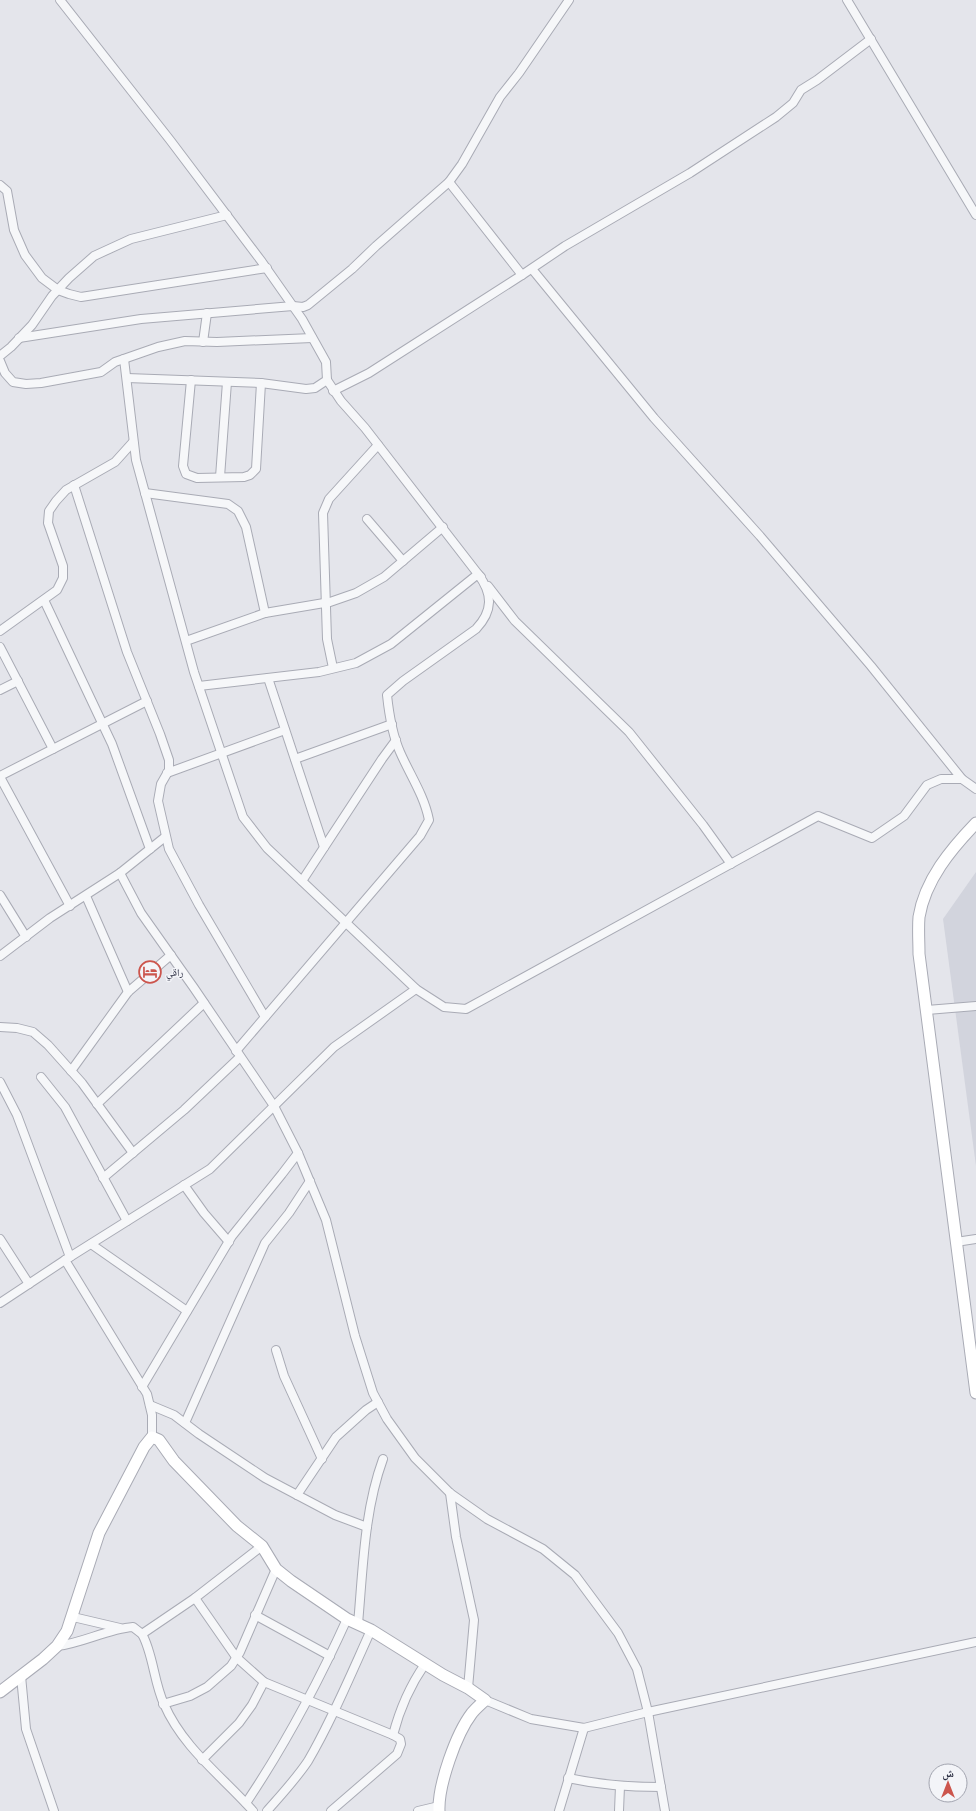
<svg xmlns="http://www.w3.org/2000/svg" width="976" height="1811" font-family="'Public Sans','Noto Naskh Arabic',sans-serif">
<style>
.built{fill:#d2d4dd}
.lines{fill:none;stroke-linecap:round;stroke-linejoin:round}
.street-casing{stroke:#a9abb5;stroke-width:10}
.secondary-casing{stroke:#a9abb5;stroke-width:13}
.street{stroke:#f6f7f9;stroke-width:8}
.secondary{stroke:#fff;stroke-width:11}
.labels{text-anchor:middle;dominant-baseline:central;stroke-width:3;stroke-linejoin:round;paint-order:stroke}
.poi-label{font-size:10px;fill:#2c2f43;stroke:#f3f4f8;text-anchor:start}
</style>
<rect width="100%" height="100%" fill="#e4e5eb"/>
<path class="built" d="M976,872V1166L943,919Z"/>
<g class="lines">
<g class="street-casing">
<g id="street">
<path d="M60,0L170,140L262,262L302,319L326,362L327,380L315,388L306,389L261,383L127,378"/>
<path d="M847,0L976,215"/>
<path d="M449,182L522,275"/>
<path d="M0,185L7,191L14,230L25,255L42,278L58,290L69,294L81,297L267,268"/>
<path d="M532,269L654,418L760,536L871,666L962,779"/>
<path d="M19,338L141,319L293,306L303,307L308,305L352,269L376,246L449,182L462,164L500,97L519,73L569,0"/>
<path d="M203,342L207,313"/>
<path d="M0,356L11,347L32,325L52,296L69,278L94,256L131,239L227,215"/>
<path d="M124,359L136,460L194,672L243,817L267,848L416,989L444,1007L466,1009L818,816L872,838L904,816L927,785L941,779H962L976,789"/>
<path d="M0,361L5,373L13,382L26,384L41,383L101,372L115,362L158,347L185,341L217,342L312,338"/>
<path d="M191,380L183,466L186,474L197,478L244,477L250,475L256,469L261,383"/>
<path d="M333,391L369,373L522,275L565,246L690,173L776,117L793,103L801,90L817,80L871,39"/>
<path d="M220,477L227,382"/>
<path d="M74,485L127,652L160,734L169,760V770L161,784L158,801L169,849L199,905L265,1017"/>
<path d="M145,493L228,504L238,511L246,527L265,613"/>
<path d="M367,519L403,561"/>
<path d="M488,586L515,621L629,732L703,825L731,864"/>
<path d="M44,600L112,744L150,849"/>
<path d="M0,631L57,590L63,578V566L48,523L49,511L56,501L66,490L115,462L133,442"/>
<path d="M186,641L265,613L330,602L356,593L384,577L443,527"/>
<path d="M0,647L53,749"/>
<path d="M333,668L327,639L323,513L329,499L378,445"/>
<path d="M268,678L324,847"/>
<path d="M199,686L319,672L356,663L391,644L478,574L481,577"/>
<path d="M0,690L18,681"/>
<path d="M295,759L392,724"/>
<path d="M167,773L285,730"/>
<path d="M0,776L147,701"/>
<path d="M0,777L70,906"/>
<path d="M120,873L141,913L194,988L274,1106L298,1153L326,1220L355,1336L373,1393L387,1419L415,1458L450,1493L487,1519L543,1549L575,1575L618,1633L637,1669L648,1712L665,1811"/>
<path d="M302,881L382,759L396,740"/>
<path d="M0,895L26,937"/>
<path d="M86,896L128,992"/>
<path d="M0,956L50,918L120,873L165,837"/>
<path d="M927,1010L976,1006"/>
<path d="M0,1027L17,1028L33,1032L48,1045L82,1083L133,1153"/>
<path d="M236,1051L420,836L429,820C424,795 410,775 400,752C392,734 389,714 387,695L403,681L476,629C493,611 493,594 478,574L365,428L341,401L327,380"/>
<path d="M71,1071L128,992L171,955"/>
<path d="M41,1077L65,1107L127,1221"/>
<path d="M0,1082L17,1115L70,1257"/>
<path d="M97,1104L204,1003"/>
<path d="M103,1178L184,1110L240,1057"/>
<path d="M184,1185L204,1213L229,1242"/>
<path d="M0,1239L29,1284"/>
<path d="M956,1242L976,1239"/>
<path d="M91,1244L187,1311"/>
<path d="M65,1260L147,1394L152,1415V1437"/>
<path d="M0,1303L65,1260L210,1169L334,1047L416,989"/>
<path d="M276,1350L284,1376L322,1459"/>
<path d="M142,1387L232,1236L282,1174L298,1153"/>
<path d="M150,1405L174,1415L199,1434L265,1478L335,1515L367,1527"/>
<path d="M185,1423L265,1243L289,1213L310,1181"/>
<path d="M450,1493L456,1537L474,1620L468,1688"/>
<path d="M297,1495L336,1437L366,1410L378,1402"/>
<path d="M262,1546L195,1598L236,1657L264,1682L393,1735L400,1739L401,1744L397,1754L331,1811"/>
<path d="M255,1615L330,1656"/>
<path d="M73,1617L120,1628"/>
<path d="M358,1624C363,1569 364,1511 383,1459"/>
<path d="M142,1634L195,1598"/>
<path d="M57,1646C83,1643 107,1629 133,1627L142,1634C153,1653 154,1683 164,1704C183,1748 222,1776 253,1811"/>
<path d="M21,1676L26,1729L54,1811"/>
<path d="M485,1700L531,1719L584,1728L648,1712L976,1642"/>
<path d="M163,1704L190,1696L207,1687L231,1666L240,1652L276,1569"/>
<path d="M393,1735C400,1708 409,1687 425,1664"/>
<path d="M202,1760L239,1723L252,1705L264,1682"/>
<path d="M568,1778C600,1785 628,1787 661,1787"/>
<path d="M246,1803C285,1745 318,1683 347,1619"/>
<path d="M267,1811C281,1795 296,1779 308,1761C332,1720 351,1674 371,1630"/>
<path d="M418,1811L439,1806"/>
<path d="M559,1811L584,1728"/>
<path d="M619,1811L620,1786"/>
</g>
</g>
<g class="secondary-casing">
<g id="secondary">
<path d="M976,823C951,849 925,880 919,917C918,929 919,942 919,954L976,1393"/>
<path d="M0,1692L43,1659L57,1646L67,1631L99,1533L144,1447L152,1437L159,1440L174,1461L237,1526L262,1546L276,1569L291,1581L347,1619L371,1630L443,1675L468,1688L485,1700C481,1704 476,1708 472,1713C456,1734 438,1785 439,1811"/>
</g>
</g>
<use href="#street" class="street"/>
<use href="#secondary" class="secondary"/>
</g>
<defs>
<g id="hotel-ring" transform="scale(1.15)"><circle r="9.5" fill="#f3f4f8" stroke="#cc554d" stroke-width="1.5"/><path d="M-6-4.5h1.5V1H6V5H4.5V3h-9V5H-6ZM-4 0a1.8 1.8 0 1 1 3.6 0ZM.5 0V-2.5h3Q6-2.5 6 0Z" fill="#cc554d"/></g>
</defs>
<g fill-rule="evenodd">
<use href="#hotel-ring" x="150" y="972"/>
</g>
<g class="labels">
<g class="poi-label">
<text x="166" y="972">راقي</text>
</g>
</g>
<g transform="translate(948 1783)"><circle r="19" fill="#f3f4f8" stroke="#a3a5b0"/>
<path d="M0-3L7 15L0 10L-7 15Z" fill="#cc554d"/>
<text y="-6" font-size="11" font-weight="bold" text-anchor="middle" fill="#2c2f43">ش</text>
</g>
</svg>
